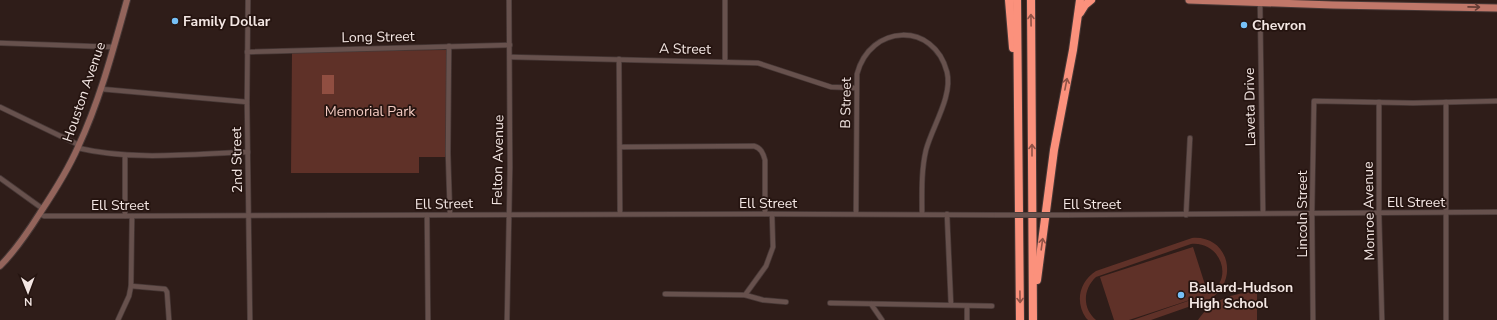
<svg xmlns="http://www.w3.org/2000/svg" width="1497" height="320" font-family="'Nunito Sans',sans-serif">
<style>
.green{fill:#5f3128}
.water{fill:#904e41}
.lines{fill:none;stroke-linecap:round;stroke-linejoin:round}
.street-casing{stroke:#473836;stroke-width:6}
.secondary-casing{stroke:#473836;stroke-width:8}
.primary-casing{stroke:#473836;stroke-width:9}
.highway-casing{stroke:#473836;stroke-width:10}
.street{stroke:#67514d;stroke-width:4.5}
.secondary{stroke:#93645b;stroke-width:6}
.primary{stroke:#c07769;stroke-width:7}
.highway{stroke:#fb917c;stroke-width:8}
.street-bridge-casing{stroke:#473836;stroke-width:6;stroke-linecap:butt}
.street-bridge{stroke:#67514d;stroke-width:4.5}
.oneway{stroke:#633c34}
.oneway2{stroke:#905246}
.poi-dot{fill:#76c0f7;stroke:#251410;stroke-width:1.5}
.labels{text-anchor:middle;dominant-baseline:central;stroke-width:3.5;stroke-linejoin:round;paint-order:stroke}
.poi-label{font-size:14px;font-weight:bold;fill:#f3e6e3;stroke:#251410;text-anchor:start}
.street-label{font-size:14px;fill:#f3e6e3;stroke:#251410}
.park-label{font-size:14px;fill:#f3cac1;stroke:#251410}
</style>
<rect width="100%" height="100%" fill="#2f1d19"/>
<g class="green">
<path d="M449,50L448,157H419V173H291L292,51Z"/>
<path d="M1192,238C1230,235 1240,283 1208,300L1151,320H1133L1208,294L1129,320H1114L1100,277L1193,247L1208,294C1235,280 1221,241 1191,244L1096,277C1083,289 1082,308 1096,320H1088L1086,318C1075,302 1079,282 1096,271Z"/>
<path d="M1257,292V320H1198C1212,299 1233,293 1257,292Z"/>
</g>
<rect class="water" x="322" y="75" width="12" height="19"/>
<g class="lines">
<g class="street-casing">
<g id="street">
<path d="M248,0L247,102L250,320"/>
<path d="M725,0V61"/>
<path d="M1260,1L1263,213"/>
<path d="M0,43L113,47"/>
<path d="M449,46L448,153L450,215"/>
<path d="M247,52L510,45"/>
<path d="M510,57L758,63L831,87L856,88"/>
<path d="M619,59L620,214"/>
<path d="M101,89L247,102"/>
<path d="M1379,102V213L1382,320"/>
<path d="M1446,102V320"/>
<path d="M0,107L79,145"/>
<path d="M620,147L754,146C761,148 763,153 765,160V214"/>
<path d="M78,148C133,161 191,154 248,152"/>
<path d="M125,155V216"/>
<path d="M0,178L43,209"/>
<path d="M856,213L857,74C870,24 934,21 947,72C953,96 932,127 926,150C921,171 922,193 922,214"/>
<path d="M39,214L44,216H125L765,214L996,215"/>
<path d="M947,214L951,305"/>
<path d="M427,215L428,320"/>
<path d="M1068,215L1497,212"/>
<path d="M1186,215L1190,138"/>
<path d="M131,286L165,289L167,292L169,320"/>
<path d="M665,294L745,295L766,266L773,247L772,214"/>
<path d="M745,295L763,300L786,302"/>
<path d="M830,303L992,306"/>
<path d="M871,304L882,320"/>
<path d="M967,306V320"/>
<path d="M118,320L129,296L131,286L132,216"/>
<path d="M507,320L510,167L509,0"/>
<path d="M1313,320L1312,213L1314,101L1413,103L1497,101"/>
</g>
</g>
<g class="secondary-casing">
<path id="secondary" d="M0,266C16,250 28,232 40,213C54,192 68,170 78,147C100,100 113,50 127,0"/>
</g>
<g class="primary-casing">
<path id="primary" d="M1189,0L1333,5L1497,8"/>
</g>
<g class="highway-casing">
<g id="highway">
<path d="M1009,0L1013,48"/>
<path d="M1017,0L1020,320"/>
<path d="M1031,0L1033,320"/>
<path d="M1080,13L1085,5L1091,0"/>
<path d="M1037,280L1054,150L1073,50L1080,0"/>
</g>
</g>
<use href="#street" class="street"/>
<use href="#secondary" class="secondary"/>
<use href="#primary" class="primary"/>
<use href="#highway" class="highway"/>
<g class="street-bridge-casing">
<path id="street-bridge" d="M996,215H1068"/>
</g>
<use href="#street-bridge" class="street-bridge"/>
</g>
<defs><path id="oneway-shaft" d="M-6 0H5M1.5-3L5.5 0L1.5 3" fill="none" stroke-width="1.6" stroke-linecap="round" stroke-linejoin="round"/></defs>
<use class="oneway" href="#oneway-shaft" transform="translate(1474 7) rotate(1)"/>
<g class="oneway2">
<use href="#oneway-shaft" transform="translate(1031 20) rotate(-91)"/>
<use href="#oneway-shaft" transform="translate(1066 84) rotate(-79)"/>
<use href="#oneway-shaft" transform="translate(1032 150) rotate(-90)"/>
<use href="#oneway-shaft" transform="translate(1042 244) rotate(-82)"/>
<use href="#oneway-shaft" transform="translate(1020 297) rotate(89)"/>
</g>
<g class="poi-dot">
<circle cx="175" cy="21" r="4"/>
<circle cx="1244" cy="25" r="4"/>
<circle cx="1181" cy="295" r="4"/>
</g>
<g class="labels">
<g class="poi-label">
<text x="183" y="21">Family Dollar</text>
<text x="1252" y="25">Chevron</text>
<text x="1189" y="287">Ballard-Hudson<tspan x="1189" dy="16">High School</tspan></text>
</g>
<g class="street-label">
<text transform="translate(378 37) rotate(-1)">Long Street</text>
<text transform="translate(685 49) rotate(1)">A Street</text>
<text transform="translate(84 92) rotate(-71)">Houston Avenue</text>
<text transform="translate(846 103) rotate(-89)">B Street</text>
<text transform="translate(1250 107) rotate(-91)">Laveta Drive</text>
<text transform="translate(237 160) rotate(-91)">2nd Street</text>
<text transform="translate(498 160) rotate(-89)">Felton Avenue</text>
<text x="1416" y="202">Ell Street</text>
<text x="768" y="203">Ell Street</text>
<text transform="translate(444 204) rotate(-1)">Ell Street</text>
<text x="1092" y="204">Ell Street</text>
<text x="120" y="205">Ell Street</text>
<text transform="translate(1369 211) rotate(-91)">Monroe Avenue</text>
<text transform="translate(1302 214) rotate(-90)">Lincoln Street</text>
</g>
<g class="park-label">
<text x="370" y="111">Memorial Park</text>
</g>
</g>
<g transform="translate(28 292) rotate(179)" stroke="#251410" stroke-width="3" paint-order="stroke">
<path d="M0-3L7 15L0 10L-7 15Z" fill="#f3e6e3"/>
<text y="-6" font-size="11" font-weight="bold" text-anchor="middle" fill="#f3e6e3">N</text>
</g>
</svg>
